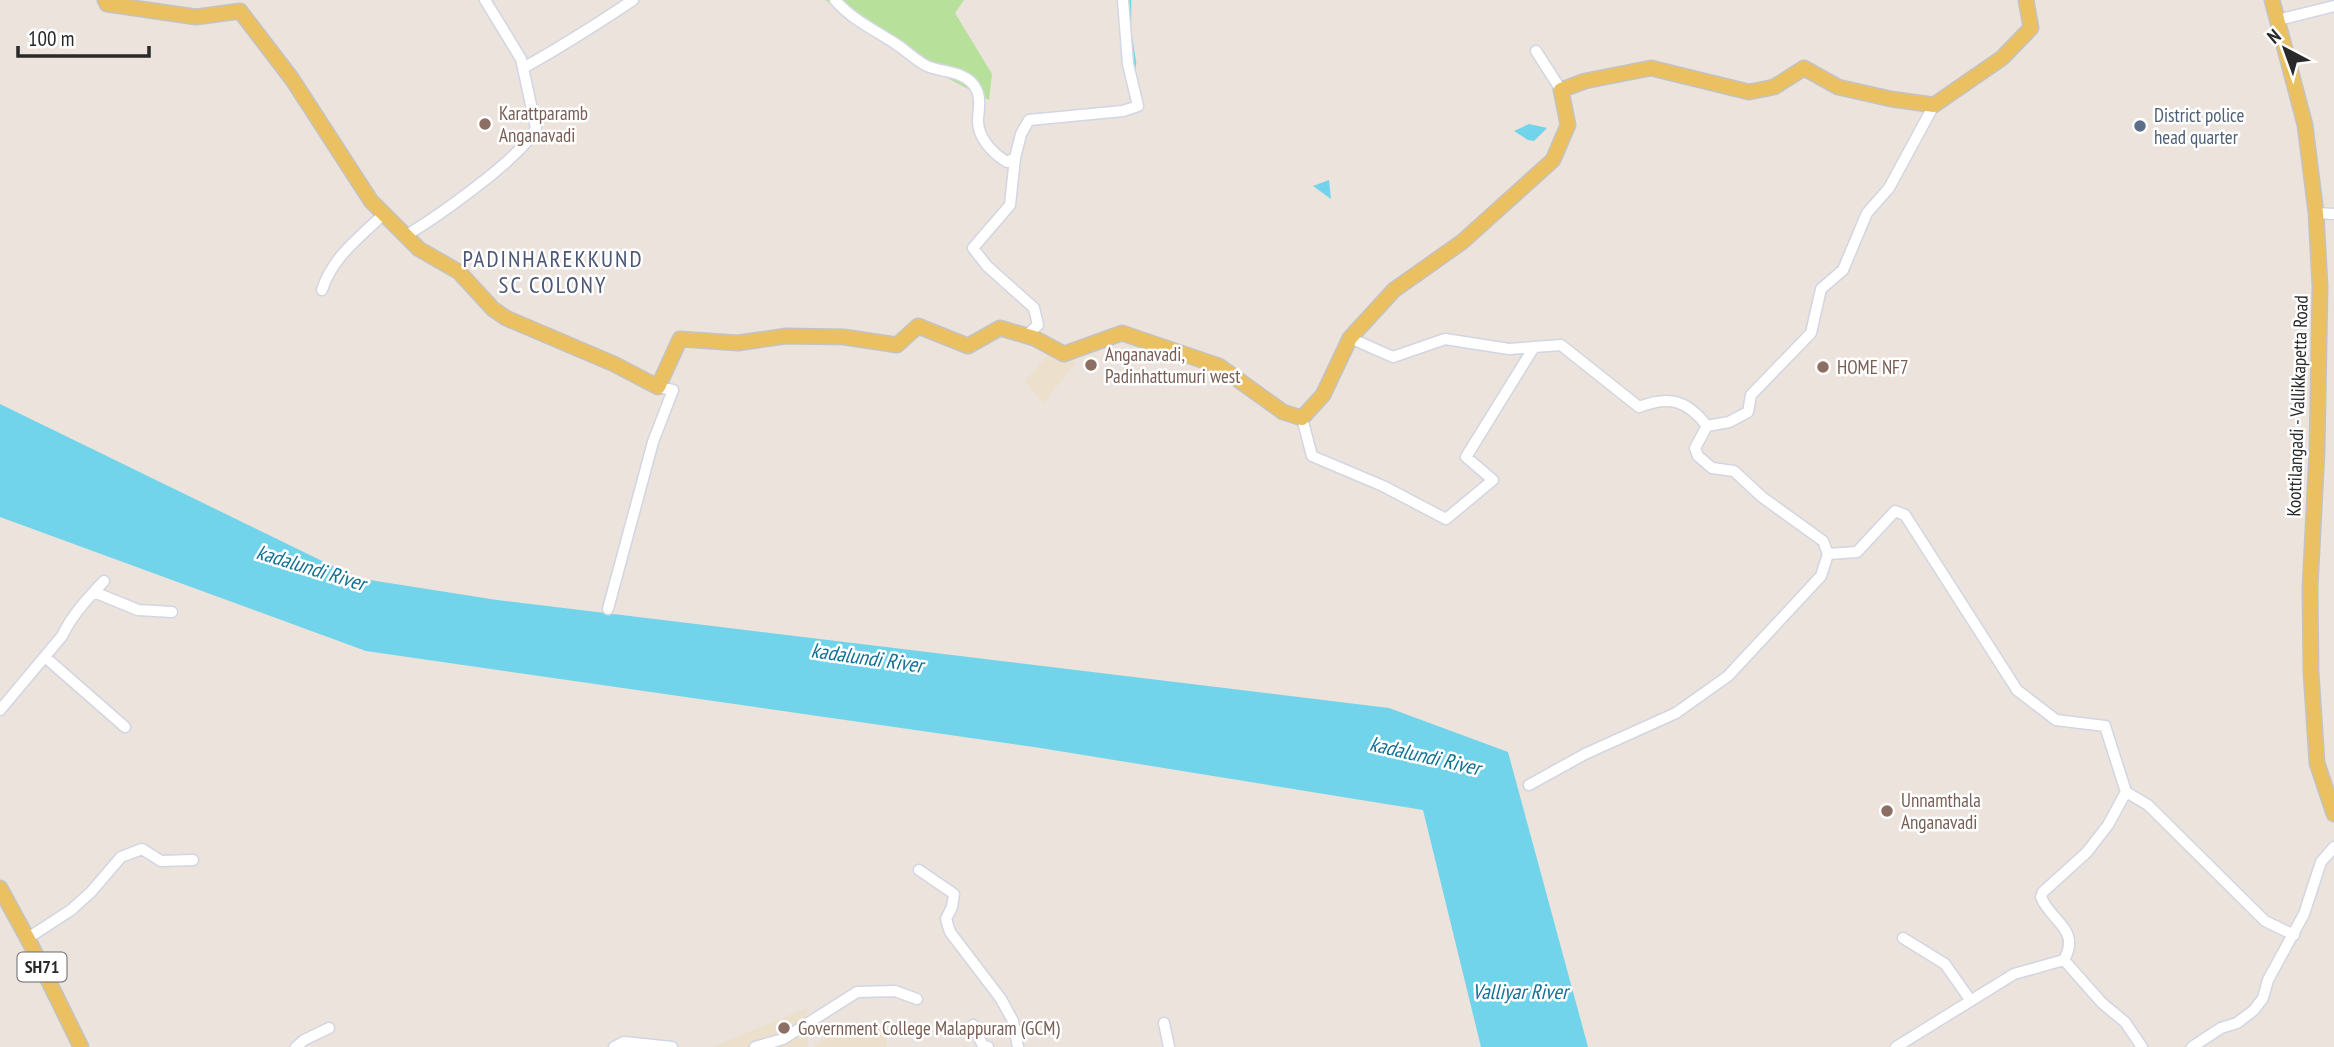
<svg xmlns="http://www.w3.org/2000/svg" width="2334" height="1047" viewBox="0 0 2334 1047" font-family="'PT Sans Narrow',sans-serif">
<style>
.education{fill:#ecdfcc}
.green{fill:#b7e09a}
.water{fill:#72d4ea}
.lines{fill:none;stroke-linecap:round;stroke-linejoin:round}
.stream{stroke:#72d4ea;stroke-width:2.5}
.minor-casing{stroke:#d1d6e2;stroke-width:13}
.major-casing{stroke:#c3c3c3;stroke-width:17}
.minor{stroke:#fff;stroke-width:10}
.major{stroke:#ebc061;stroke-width:14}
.education-dot{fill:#8d6e63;stroke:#fff;stroke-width:2.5}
.service-dot{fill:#5c6f8a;stroke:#fff;stroke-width:2.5}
.labels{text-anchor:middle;stroke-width:5;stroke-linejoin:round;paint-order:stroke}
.shield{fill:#fff;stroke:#696969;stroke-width:2}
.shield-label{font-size:18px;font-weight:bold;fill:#292929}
.education-label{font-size:19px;fill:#785e54;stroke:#fff;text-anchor:start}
.service-label{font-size:19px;fill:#4e5e75;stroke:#fff;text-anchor:start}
.street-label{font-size:19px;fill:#292929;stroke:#fff}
.water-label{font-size:21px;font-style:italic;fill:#127295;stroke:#fff}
.quarter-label{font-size:23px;letter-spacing:2px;fill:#4c5778;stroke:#fff}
</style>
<rect width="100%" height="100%" fill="#ebe3dc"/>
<path class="education" d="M 1051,351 L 1076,363 L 1043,403 L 1025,381 Z
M 807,1008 L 808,1047 L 712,1047 Z
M 884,1022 L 887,1047 L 815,1047 L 815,1044 L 838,1030 Z"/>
<path class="green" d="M 825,0 L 964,0 L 955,13 L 992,74 L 989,100 L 951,80 Z"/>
<path class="water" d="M 1529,124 L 1547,128 L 1534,141 L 1528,140 L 1514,131 Z
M 1329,180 L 1331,199 L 1313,186 Z
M 0,404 L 357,578 L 497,600 L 1389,708 L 1508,752 L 1588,1047 L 1481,1047 L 1423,810 L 1034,747 L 366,651 L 0,517 Z"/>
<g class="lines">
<path class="stream" d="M 1130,21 L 1130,0
M 1131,38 L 1135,63 L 1134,70"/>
<g class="minor-casing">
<path id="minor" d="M 485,0 L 521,59 L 523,68
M 835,0 C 851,19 875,30 896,44 C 907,51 915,60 927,66 C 941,72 961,71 972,83 C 982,94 979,106 978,119 C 977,137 992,153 1007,162 L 1015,158
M 2278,20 L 2334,6
M 1536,51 L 1561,90
M 2316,213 L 2334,214
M 405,236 C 434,219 523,157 536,128 L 523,68 C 561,47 597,24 633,0
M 322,290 C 333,256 360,237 385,213
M 1027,335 L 1038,325 L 1034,308 L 987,266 L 973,248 L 1010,205 L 1015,158 L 1021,134 L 1029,120 L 1123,111 L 1138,106 L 1128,64 L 1123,0
M 1350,338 L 1393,357 L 1445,339 L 1509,349 L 1561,345 L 1639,407 C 1669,395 1687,400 1707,426 L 1729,422 L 1748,412 L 1751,395 L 1811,333 L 1821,289 L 1843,270 L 1867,213 L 1889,188 L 1934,105
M 1302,418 L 1312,456 L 1383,486 L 1446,519 L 1493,480 L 1466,457 L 1534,347
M 1828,554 L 1857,552 L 1895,511 L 1905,515 L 2017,690 L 2056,720 L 2105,726 L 2126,792 L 2148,805 L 2265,921 L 2294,935
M 94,592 L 138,610 L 172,612
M 608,609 L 653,442 L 673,390 L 658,387
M 45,657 L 125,727
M 0,710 L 62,636 C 72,615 88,598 104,581
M 1529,785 L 1585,754 L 1676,713 L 1728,676 L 1821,576 L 1828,554 L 1823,541 L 1762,497 L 1734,471 L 1712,468 L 1698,456 L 1695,448 L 1707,426
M 919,870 L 954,894 L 952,907 L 946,919 L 950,932 L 1001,999 L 1013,1021 L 1018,1047
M 28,938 L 71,910 L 91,892 L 121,857 L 142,849 L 161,861 L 193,860
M 1903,938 L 1945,964 L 1971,1001
M 2064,960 L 2102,1003 L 2125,1022 L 2142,1047
M 1164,1023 L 1169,1047
M 973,1025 L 983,1046 L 988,1047
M 296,1047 L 304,1040 L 329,1028
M 614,1047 L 624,1042 L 672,1047
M 755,1047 L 783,1039 L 857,992 L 895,991 L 917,999
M 1896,1047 L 2014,974 L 2064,960 C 2081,929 2051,922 2041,897 L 2043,892 L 2087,852 L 2108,825 L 2126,792
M 2192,1047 L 2221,1028 L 2237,1023 L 2254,1010 L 2263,998 L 2268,980 L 2304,914 L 2321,862 L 2334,847"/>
</g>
<g class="major-casing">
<path id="major" d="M 105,0 L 107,4 L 196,17 L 240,11 L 292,79 L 371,201 L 419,249 L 459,272 L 493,309 L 506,318 L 614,364 L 658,387 L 680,339 L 738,343 L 786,336 L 844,337 L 897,345 L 918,326 L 968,346 L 1000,328 L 1034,338 L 1064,354 L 1122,333 L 1219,366 L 1283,412 L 1302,418 L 1323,395 L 1350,338 L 1394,290 L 1462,242 L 1553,160 L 1568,125 L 1561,90 L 1585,81 L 1651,68 L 1749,92 L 1774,87 L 1804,68 L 1838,87 L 1891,99 L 1934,105 L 2002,58 L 2031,28 L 2026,0
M 2272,0 L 2305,125 L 2316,213 L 2320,286 L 2317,451 L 2310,588 L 2311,672 L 2317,763 L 2334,814
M 0,888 L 30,943 L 81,1047"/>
</g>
<use href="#minor" class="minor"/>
<use href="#major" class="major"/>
</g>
<g class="education-dot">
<circle cx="485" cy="124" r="7"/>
<circle cx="1091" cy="365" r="7"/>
<circle cx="1823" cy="367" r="7"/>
<circle cx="1887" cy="811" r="7"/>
<circle cx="784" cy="1028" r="7"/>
</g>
<circle class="service-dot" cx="2140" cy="126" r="7"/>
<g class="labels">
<rect class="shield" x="17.5" y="952.5" width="49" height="29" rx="5"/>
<g class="shield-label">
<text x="42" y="973">SH71</text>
</g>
<g class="education-label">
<text x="499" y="120">Karattparamb<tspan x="499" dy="22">Anganavadi</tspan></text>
<text x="1105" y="361">Anganavadi,<tspan x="1105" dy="22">Padinhattumuri west</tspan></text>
<text x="1837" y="374">HOME NF7</text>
<text x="1901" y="807">Unnamthala<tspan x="1901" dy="22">Anganavadi</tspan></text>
<text x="798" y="1035">Government College Malappuram (GCM)</text>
</g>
<g class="service-label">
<text x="2154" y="122">District police<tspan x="2154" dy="22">head quarter</tspan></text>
</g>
<g class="street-label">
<text transform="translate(2297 406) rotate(-88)" y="7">Koottilangadi - Vallikkapetta Road</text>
</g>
<g class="water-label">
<text transform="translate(311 568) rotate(17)" y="7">kadalundi River</text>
<text transform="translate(867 658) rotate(8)" y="7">kadalundi River</text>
<text transform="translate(1425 756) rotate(13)" y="7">kadalundi River</text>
<text x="1520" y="999">Valliyar River</text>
</g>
<g class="quarter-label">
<text x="553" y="267">PADINHAREKKUND<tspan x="553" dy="26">SC COLONY</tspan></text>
</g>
</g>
<g transform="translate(2285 49) rotate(319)" stroke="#ffffff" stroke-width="5" paint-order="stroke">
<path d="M0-5L12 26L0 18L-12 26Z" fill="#292929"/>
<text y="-10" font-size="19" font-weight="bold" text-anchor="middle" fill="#292929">N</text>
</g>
<path d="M18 46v10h131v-10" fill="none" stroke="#292929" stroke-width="3.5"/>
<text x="28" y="46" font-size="21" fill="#292929" stroke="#ffffff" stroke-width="5" paint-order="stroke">100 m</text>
</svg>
